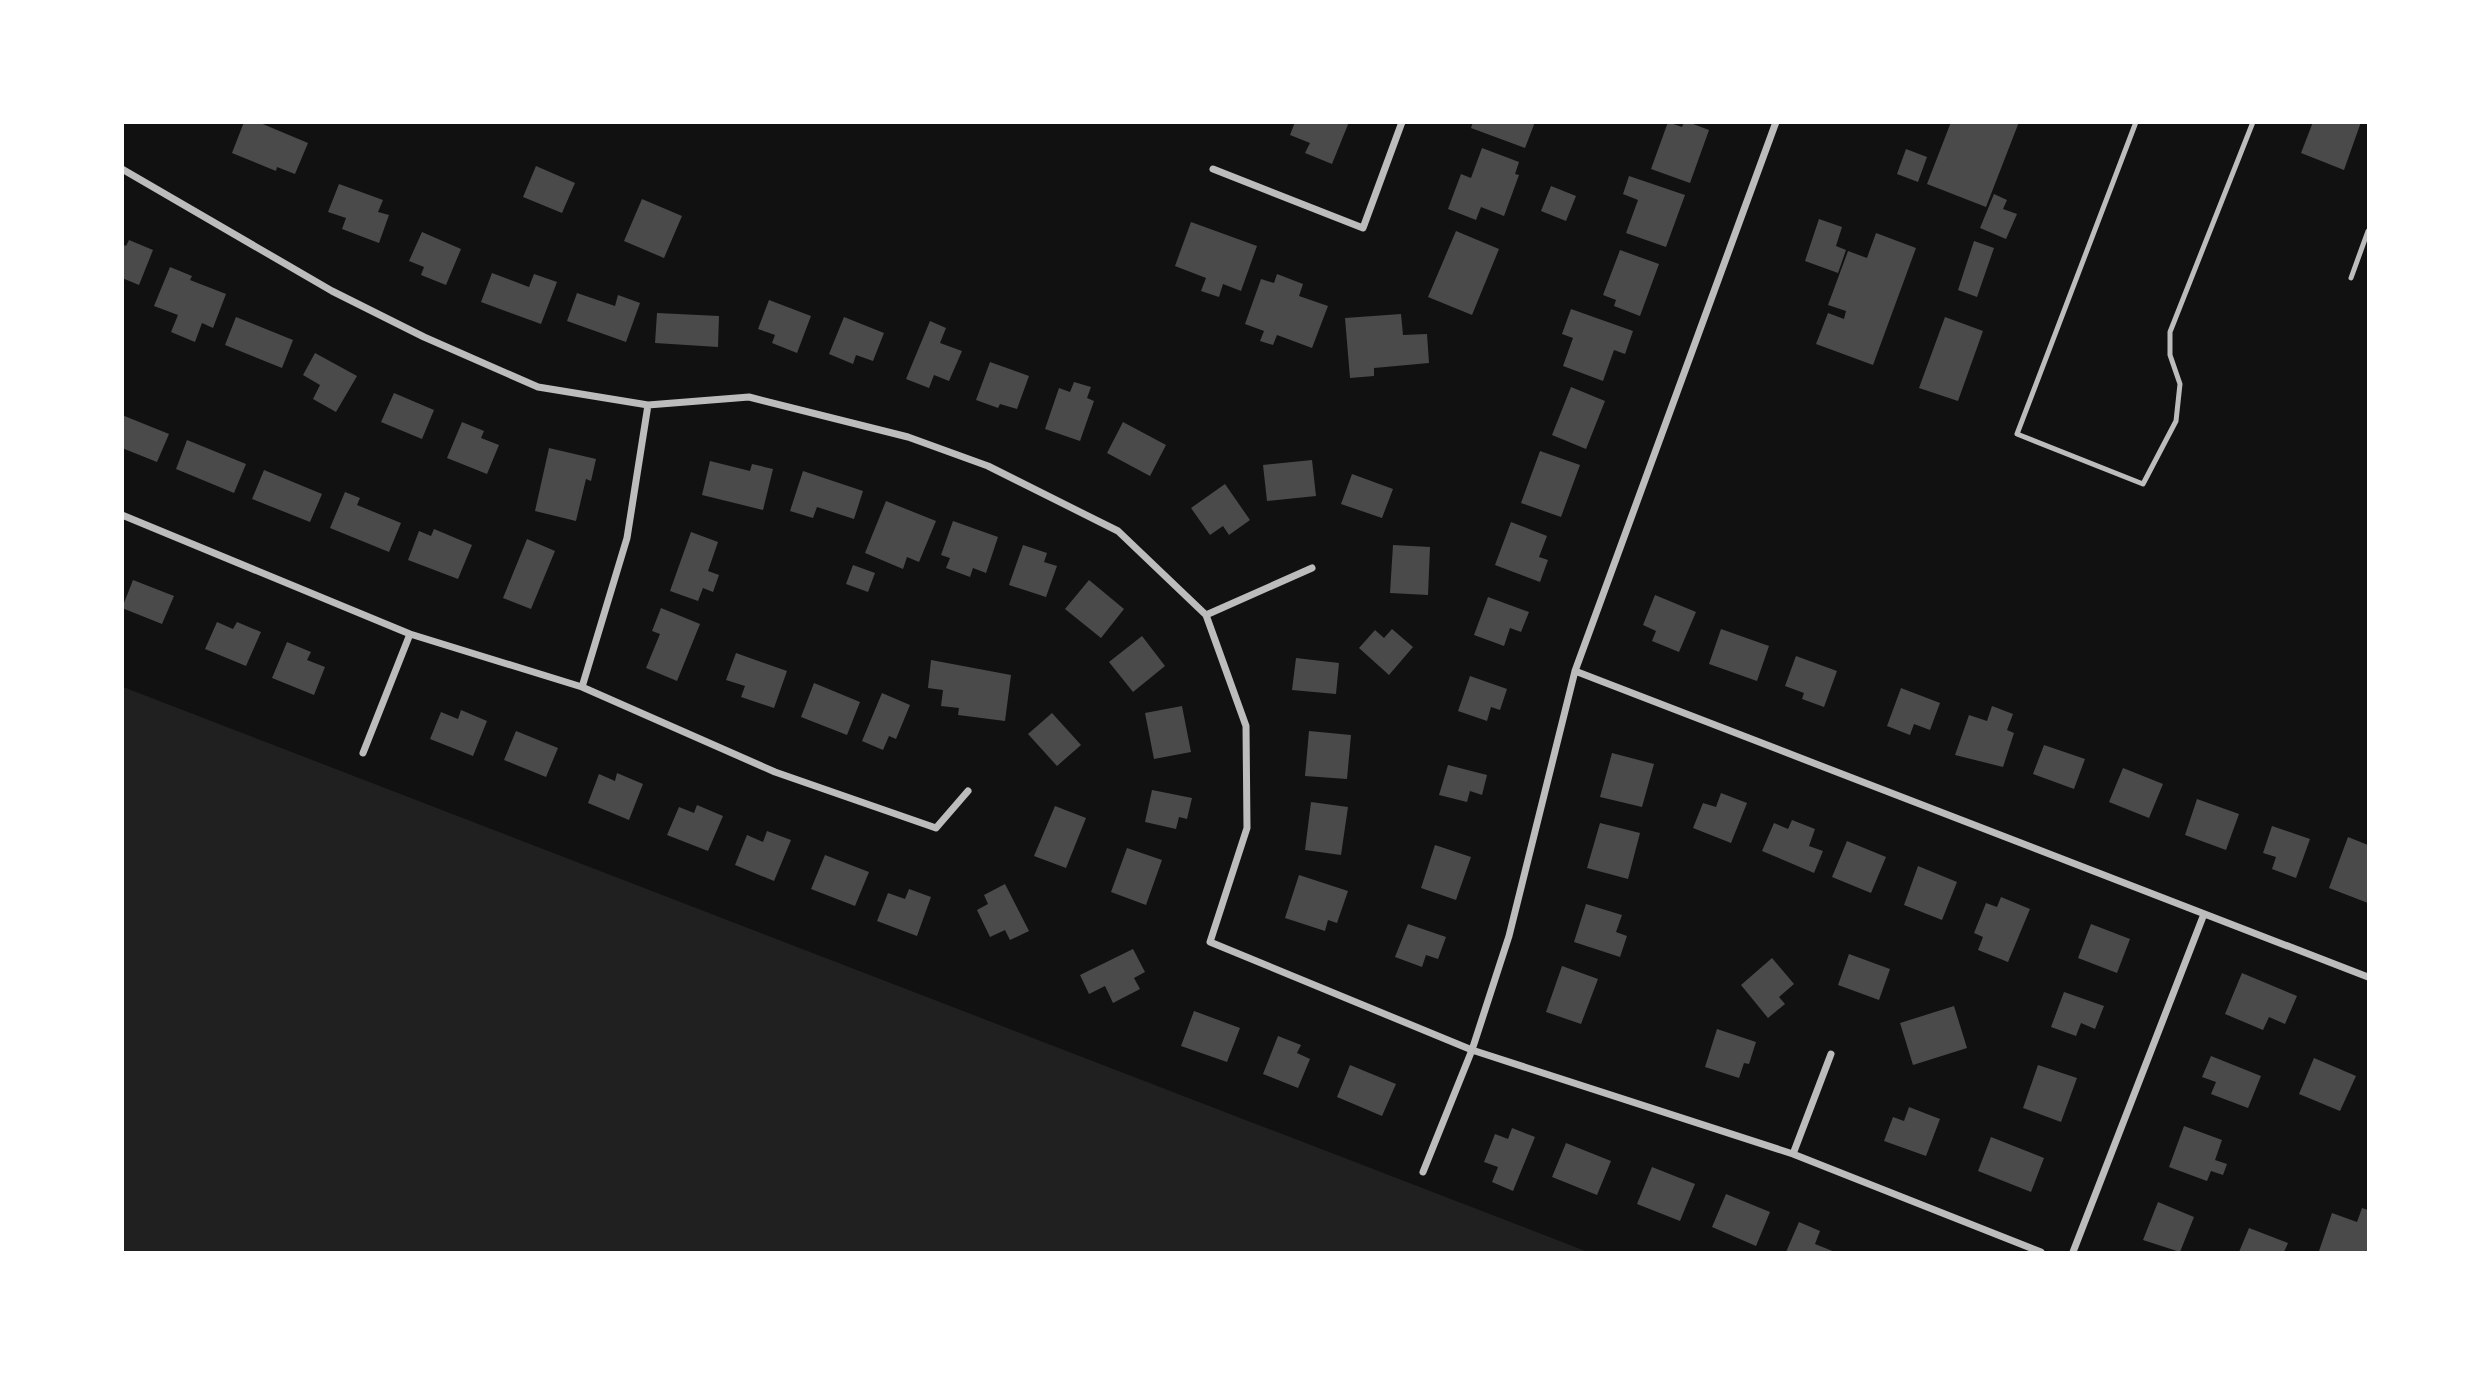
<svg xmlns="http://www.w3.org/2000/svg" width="2491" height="1375" viewBox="0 0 2491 1375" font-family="'Sofia Sans Condensed',sans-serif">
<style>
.green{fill:#202020}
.building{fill:#4a4a4a}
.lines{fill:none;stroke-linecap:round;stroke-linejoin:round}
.service{stroke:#bcbcbc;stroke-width:5}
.minor{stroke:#bcbcbc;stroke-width:7}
</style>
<rect width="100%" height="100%" fill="#111"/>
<path class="green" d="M 123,687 L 1588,1252 L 123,1252 Z"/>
<path class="building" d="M 244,122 L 258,122 L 308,143 L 295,174 L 277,167 L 276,171 L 232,153 Z
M 1295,122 L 1349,122 L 1332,164 L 1305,153 L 1310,143 L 1290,135 Z
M 1473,122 L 1535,122 L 1525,148 L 1471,128 Z
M 1668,122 L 1682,127 L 1684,122 L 1688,122 L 1709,130 L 1690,183 L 1651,169 Z
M 1951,122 L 2019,122 L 1986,207 L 1927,184 Z
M 2313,122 L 2361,122 L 2344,170 L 2301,153 Z
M 1482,148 L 1519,162 L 1515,174 L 1519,175 L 1504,216 L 1481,207 L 1476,220 L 1448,209 L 1461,174 L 1471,178 Z
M 1906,149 L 1927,157 L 1918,182 L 1897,174 Z
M 536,166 L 575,183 L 562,213 L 523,197 Z
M 1629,176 L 1685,195 L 1666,247 L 1626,233 L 1638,200 L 1623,194 Z
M 339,184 L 383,200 L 378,212 L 389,215 L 379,243 L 342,229 L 346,218 L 328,212 Z
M 1551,186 L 1576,196 L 1566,221 L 1541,211 Z
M 1994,194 L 2007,200 L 2003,209 L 2017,214 L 2006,239 L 1980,228 Z
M 642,199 L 682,216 L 664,258 L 624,241 Z
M 1819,219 L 1842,227 L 1836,246 L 1846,250 L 1838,273 L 1805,261 Z
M 1191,222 L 1257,246 L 1241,291 L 1223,284 L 1219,297 L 1201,291 L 1206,278 L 1175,266 Z
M 1456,231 L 1499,249 L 1472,315 L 1428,297 Z
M 422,232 L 461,249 L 446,285 L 421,275 L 424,267 L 409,261 Z
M 1876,233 L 1916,248 L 1873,365 L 1816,344 L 1828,313 L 1844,319 L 1846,311 L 1828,305 L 1848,251 L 1867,258 Z
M 129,240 L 153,250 L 139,285 L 122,278 L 122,244 L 126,246 Z
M 1974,241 L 1994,248 L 1977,297 L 1958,290 Z
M 1620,250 L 1659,264 L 1640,316 L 1614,306 L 1616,300 L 1603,295 Z
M 170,267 L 192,276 L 190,280 L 226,294 L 213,328 L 202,323 L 195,342 L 171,332 L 178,315 L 154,306 Z
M 492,273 L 529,287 L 534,274 L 557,282 L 541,324 L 481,302 Z
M 1277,274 L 1303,284 L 1299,296 L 1328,306 L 1312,348 L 1277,335 L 1273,345 L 1260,341 L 1264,331 L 1245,324 L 1261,279 L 1274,283 Z
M 577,293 L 615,306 L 618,295 L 640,303 L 626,342 L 567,321 Z
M 769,300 L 811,316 L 797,353 L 772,343 L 775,335 L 758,329 Z
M 1571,309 L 1633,331 L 1625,354 L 1614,350 L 1603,381 L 1563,366 L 1573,338 L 1562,334 Z
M 657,313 L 719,316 L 718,347 L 655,343 Z
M 1401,314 L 1403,335 L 1427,334 L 1429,363 L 1374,368 L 1374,376 L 1350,378 L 1345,318 Z
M 236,317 L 293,340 L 282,368 L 225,345 Z
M 844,317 L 884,333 L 873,361 L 856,355 L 853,364 L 829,354 Z
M 1945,317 L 1983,331 L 1958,401 L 1919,388 Z
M 930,321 L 946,328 L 940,343 L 962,351 L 949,381 L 934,375 L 929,388 L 906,379 Z
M 315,353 L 357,376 L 336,412 L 313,399 L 320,385 L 303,375 Z
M 990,362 L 1029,376 L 1017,409 L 1000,404 L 998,408 L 976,400 Z
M 1074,382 L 1091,387 L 1087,398 L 1094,401 L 1080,441 L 1045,429 L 1059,388 L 1070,392 Z
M 1571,387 L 1605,401 L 1586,449 L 1552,435 Z
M 394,393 L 434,410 L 422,439 L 381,422 Z
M 122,415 L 169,434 L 157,462 L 122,448 Z
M 462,422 L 484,431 L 481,438 L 499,445 L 487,474 L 447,458 Z
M 1123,422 L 1166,445 L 1150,476 L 1107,453 Z
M 187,440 L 246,464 L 234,493 L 176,469 Z
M 549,448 L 596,459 L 591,481 L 586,479 L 576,521 L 535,511 Z
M 1540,451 L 1580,465 L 1561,517 L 1521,503 Z
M 1312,460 L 1316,496 L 1267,501 L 1263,465 Z
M 710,461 L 750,471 L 752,464 L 773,469 L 763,510 L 702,495 Z
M 264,470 L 322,494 L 310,522 L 252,499 Z
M 803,471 L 863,491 L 854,519 L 817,507 L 813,518 L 790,511 Z
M 1352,474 L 1393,489 L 1382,518 L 1341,504 Z
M 1225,484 L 1250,520 L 1229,535 L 1223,526 L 1210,535 L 1191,508 Z
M 345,492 L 360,498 L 357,505 L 401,523 L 389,552 L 330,528 Z
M 886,501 L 936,521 L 919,562 L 907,557 L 903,569 L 865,553 Z
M 953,521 L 998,537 L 986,573 L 973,568 L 970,577 L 946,568 L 950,558 L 941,555 Z
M 1511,522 L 1547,536 L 1539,557 L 1548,560 L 1540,582 L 1495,565 Z
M 434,529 L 472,545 L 458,579 L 408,560 L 419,531 L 431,536 Z
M 691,532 L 718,542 L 708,571 L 719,575 L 713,592 L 703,588 L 698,601 L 670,591 Z
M 527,539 L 555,551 L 531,609 L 503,598 Z
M 1023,545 L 1047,553 L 1044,562 L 1057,566 L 1046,597 L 1009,585 Z
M 1393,545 L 1430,547 L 1428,595 L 1390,593 Z
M 853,565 L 875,573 L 868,592 L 846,584 Z
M 133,580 L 174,596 L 162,624 L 122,608 Z
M 1089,580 L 1124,609 L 1101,638 L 1065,609 Z
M 1655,595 L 1696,612 L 1679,652 L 1652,641 L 1656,631 L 1643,625 Z
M 1488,597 L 1529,612 L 1521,632 L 1510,628 L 1504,646 L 1474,635 Z
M 661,608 L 700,624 L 677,681 L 646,668 L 660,634 L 652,631 Z
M 217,622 L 233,629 L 237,622 L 261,632 L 246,666 L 205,649 Z
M 1392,629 L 1413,647 L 1389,675 L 1359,648 L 1375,630 L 1384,638 Z
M 1721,629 L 1769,646 L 1757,681 L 1709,664 Z
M 1142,636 L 1165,666 L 1133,692 L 1109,662 Z
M 287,642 L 311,652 L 307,660 L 325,667 L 314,695 L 272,678 Z
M 736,653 L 787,671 L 774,708 L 741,697 L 745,686 L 726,680 Z
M 1796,656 L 1837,671 L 1824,707 L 1802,699 L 1804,693 L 1785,686 Z
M 1296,658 L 1339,663 L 1336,694 L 1292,690 Z
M 931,660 L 1011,675 L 1005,721 L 958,715 L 959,708 L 941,706 L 943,690 L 928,688 Z
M 1470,676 L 1507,689 L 1500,710 L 1491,707 L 1487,721 L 1458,711 Z
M 814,683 L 860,702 L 847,735 L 801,717 Z
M 1901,688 L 1940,703 L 1930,730 L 1914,724 L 1910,735 L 1887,726 Z
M 882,693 L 910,705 L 896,739 L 889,736 L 883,750 L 862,741 Z
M 1182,706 L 1191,752 L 1154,759 L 1145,713 Z
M 1992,706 L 2013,714 L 2007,730 L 2014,733 L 2003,767 L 1955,755 L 1969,715 L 1987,721 Z
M 461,710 L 487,721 L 473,756 L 430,739 L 441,712 L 458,719 Z
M 1052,713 L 1081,745 L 1057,766 L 1028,734 Z
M 516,731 L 558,748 L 546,777 L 504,760 Z
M 1309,731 L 1351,735 L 1347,779 L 1305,776 Z
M 2044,745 L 2085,759 L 2074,789 L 2033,774 Z
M 1612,753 L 1654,764 L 1642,807 L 1600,797 Z
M 1448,765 L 1487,775 L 1482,795 L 1470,791 L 1467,802 L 1439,795 Z
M 2123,768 L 2163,784 L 2149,818 L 2109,802 Z
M 617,773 L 643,784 L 629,820 L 588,803 L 599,774 L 615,781 Z
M 1152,790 L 1192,798 L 1187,819 L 1179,817 L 1176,829 L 1145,822 Z
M 1721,793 L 1747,803 L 1731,843 L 1693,828 L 1703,803 L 1716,807 Z
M 2197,799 L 2239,814 L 2226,850 L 2185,835 Z
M 1311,802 L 1348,807 L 1341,855 L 1305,850 Z
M 697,805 L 723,816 L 708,851 L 667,835 L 679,807 L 694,813 Z
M 1055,806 L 1086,818 L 1066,868 L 1034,856 Z
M 1792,820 L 1815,829 L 1809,846 L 1823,851 L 1814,873 L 1762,851 L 1774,823 L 1788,829 Z
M 1600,823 L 1640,833 L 1628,879 L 1587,868 Z
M 2272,826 L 2310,839 L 2296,878 L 2272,869 L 2276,857 L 2263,853 Z
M 767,831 L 791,840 L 774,881 L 735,865 L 747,835 L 763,842 Z
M 2348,837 L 2368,845 L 2368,903 L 2329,888 Z
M 1847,841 L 1886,857 L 1871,893 L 1832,877 Z
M 1435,845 L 1471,857 L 1456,900 L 1421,888 Z
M 1127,848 L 1162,860 L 1146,905 L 1111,892 Z
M 825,855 L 869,872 L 855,906 L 811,889 Z
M 1918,866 L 1957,882 L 1942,920 L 1904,905 Z
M 1299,875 L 1348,891 L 1337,923 L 1328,920 L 1325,931 L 1285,918 Z
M 1005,884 L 1029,931 L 1010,940 L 1005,930 L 990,937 L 977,910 L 988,904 L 984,895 Z
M 909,889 L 931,897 L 917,936 L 877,921 L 888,893 L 905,899 Z
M 2001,897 L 2030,909 L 2008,962 L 1978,950 L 1983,937 L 1974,933 L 1986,903 L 1997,907 Z
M 1586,904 L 1622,915 L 1616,932 L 1627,936 L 1620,957 L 1574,942 Z
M 1408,924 L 1446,937 L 1438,959 L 1426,955 L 1422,967 L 1395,957 Z
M 2091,924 L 2130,939 L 2117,973 L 2078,958 Z
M 1133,949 L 1145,972 L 1134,978 L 1140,989 L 1113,1003 L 1105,986 L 1089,994 L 1080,975 Z
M 1849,954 L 1890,969 L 1879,1000 L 1838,985 Z
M 1772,958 L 1794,984 L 1779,997 L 1785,1004 L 1768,1018 L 1741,985 Z
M 1562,966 L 1598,979 L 1581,1024 L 1546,1012 Z
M 2242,973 L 2297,996 L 2285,1024 L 2269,1017 L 2263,1030 L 2225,1014 Z
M 2064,992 L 2104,1006 L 2095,1029 L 2081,1023 L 2076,1036 L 2051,1027 Z
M 1954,1006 L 1967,1048 L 1913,1065 L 1900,1023 Z
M 1194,1011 L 1240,1028 L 1227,1062 L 1181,1046 Z
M 1717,1029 L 1756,1042 L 1749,1064 L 1744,1063 L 1739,1078 L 1705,1067 Z
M 1278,1036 L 1301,1045 L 1297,1053 L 1310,1059 L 1298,1088 L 1263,1074 Z
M 2211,1056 L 2261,1076 L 2248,1108 L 2211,1094 L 2216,1082 L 2202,1077 Z
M 2314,1058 L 2356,1076 L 2340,1111 L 2299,1094 Z
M 1350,1065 L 1396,1084 L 1382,1116 L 1337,1097 Z
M 2038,1065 L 2077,1078 L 2061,1122 L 2023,1108 Z
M 1909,1107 L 1940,1119 L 1926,1156 L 1884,1141 L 1893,1117 L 1904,1121 Z
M 2184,1126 L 2222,1140 L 2215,1160 L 2227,1164 L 2223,1175 L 2211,1171 L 2207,1181 L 2169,1167 Z
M 1512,1128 L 1535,1137 L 1513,1191 L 1492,1182 L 1498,1167 L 1484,1162 L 1495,1134 L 1508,1139 Z
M 1991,1137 L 2044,1158 L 2031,1192 L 1978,1171 Z
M 1566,1143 L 1611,1161 L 1597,1195 L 1552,1177 Z
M 1652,1167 L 1695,1184 L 1680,1221 L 1637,1204 Z
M 1726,1194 L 1770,1212 L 1756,1246 L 1712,1227 Z
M 2158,1202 L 2194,1217 L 2180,1252 L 2143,1240 Z
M 2362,1208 L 2368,1210 L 2368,1252 L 2319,1251 L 2332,1213 L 2357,1222 Z
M 1799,1222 L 1820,1231 L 1815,1244 L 1835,1252 L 1786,1252 Z
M 2249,1228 L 2288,1243 L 2284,1252 L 2239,1252 Z"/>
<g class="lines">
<path class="service" d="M 2136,122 L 2017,434 L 2143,484 L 2176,421 L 2180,384 L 2170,355 L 2170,332 L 2253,122
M 2351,278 L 2368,231"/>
<path class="minor" d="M 122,169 L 332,291 L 424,337 L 538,387 L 648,405 L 749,397 L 908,437 L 988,466 L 1118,531 L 1206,615 L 1246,726 L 1247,828 L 1210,942 L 1472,1050 L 1793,1154 L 2041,1252
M 1213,169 L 1363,228 L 1402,122
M 122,515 L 410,634 L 582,687 L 775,772 L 936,828 L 968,791
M 1206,615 L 1312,568
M 1575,671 L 2368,977
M 582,687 L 627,538 L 648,405
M 363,753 L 410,634
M 1793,1154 L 1831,1054
M 1423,1172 L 1472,1050 L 1509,936 L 1575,671 L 1776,122
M 2073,1252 L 2204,914"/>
</g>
<rect width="2491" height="1375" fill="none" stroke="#ffffff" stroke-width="248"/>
</svg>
